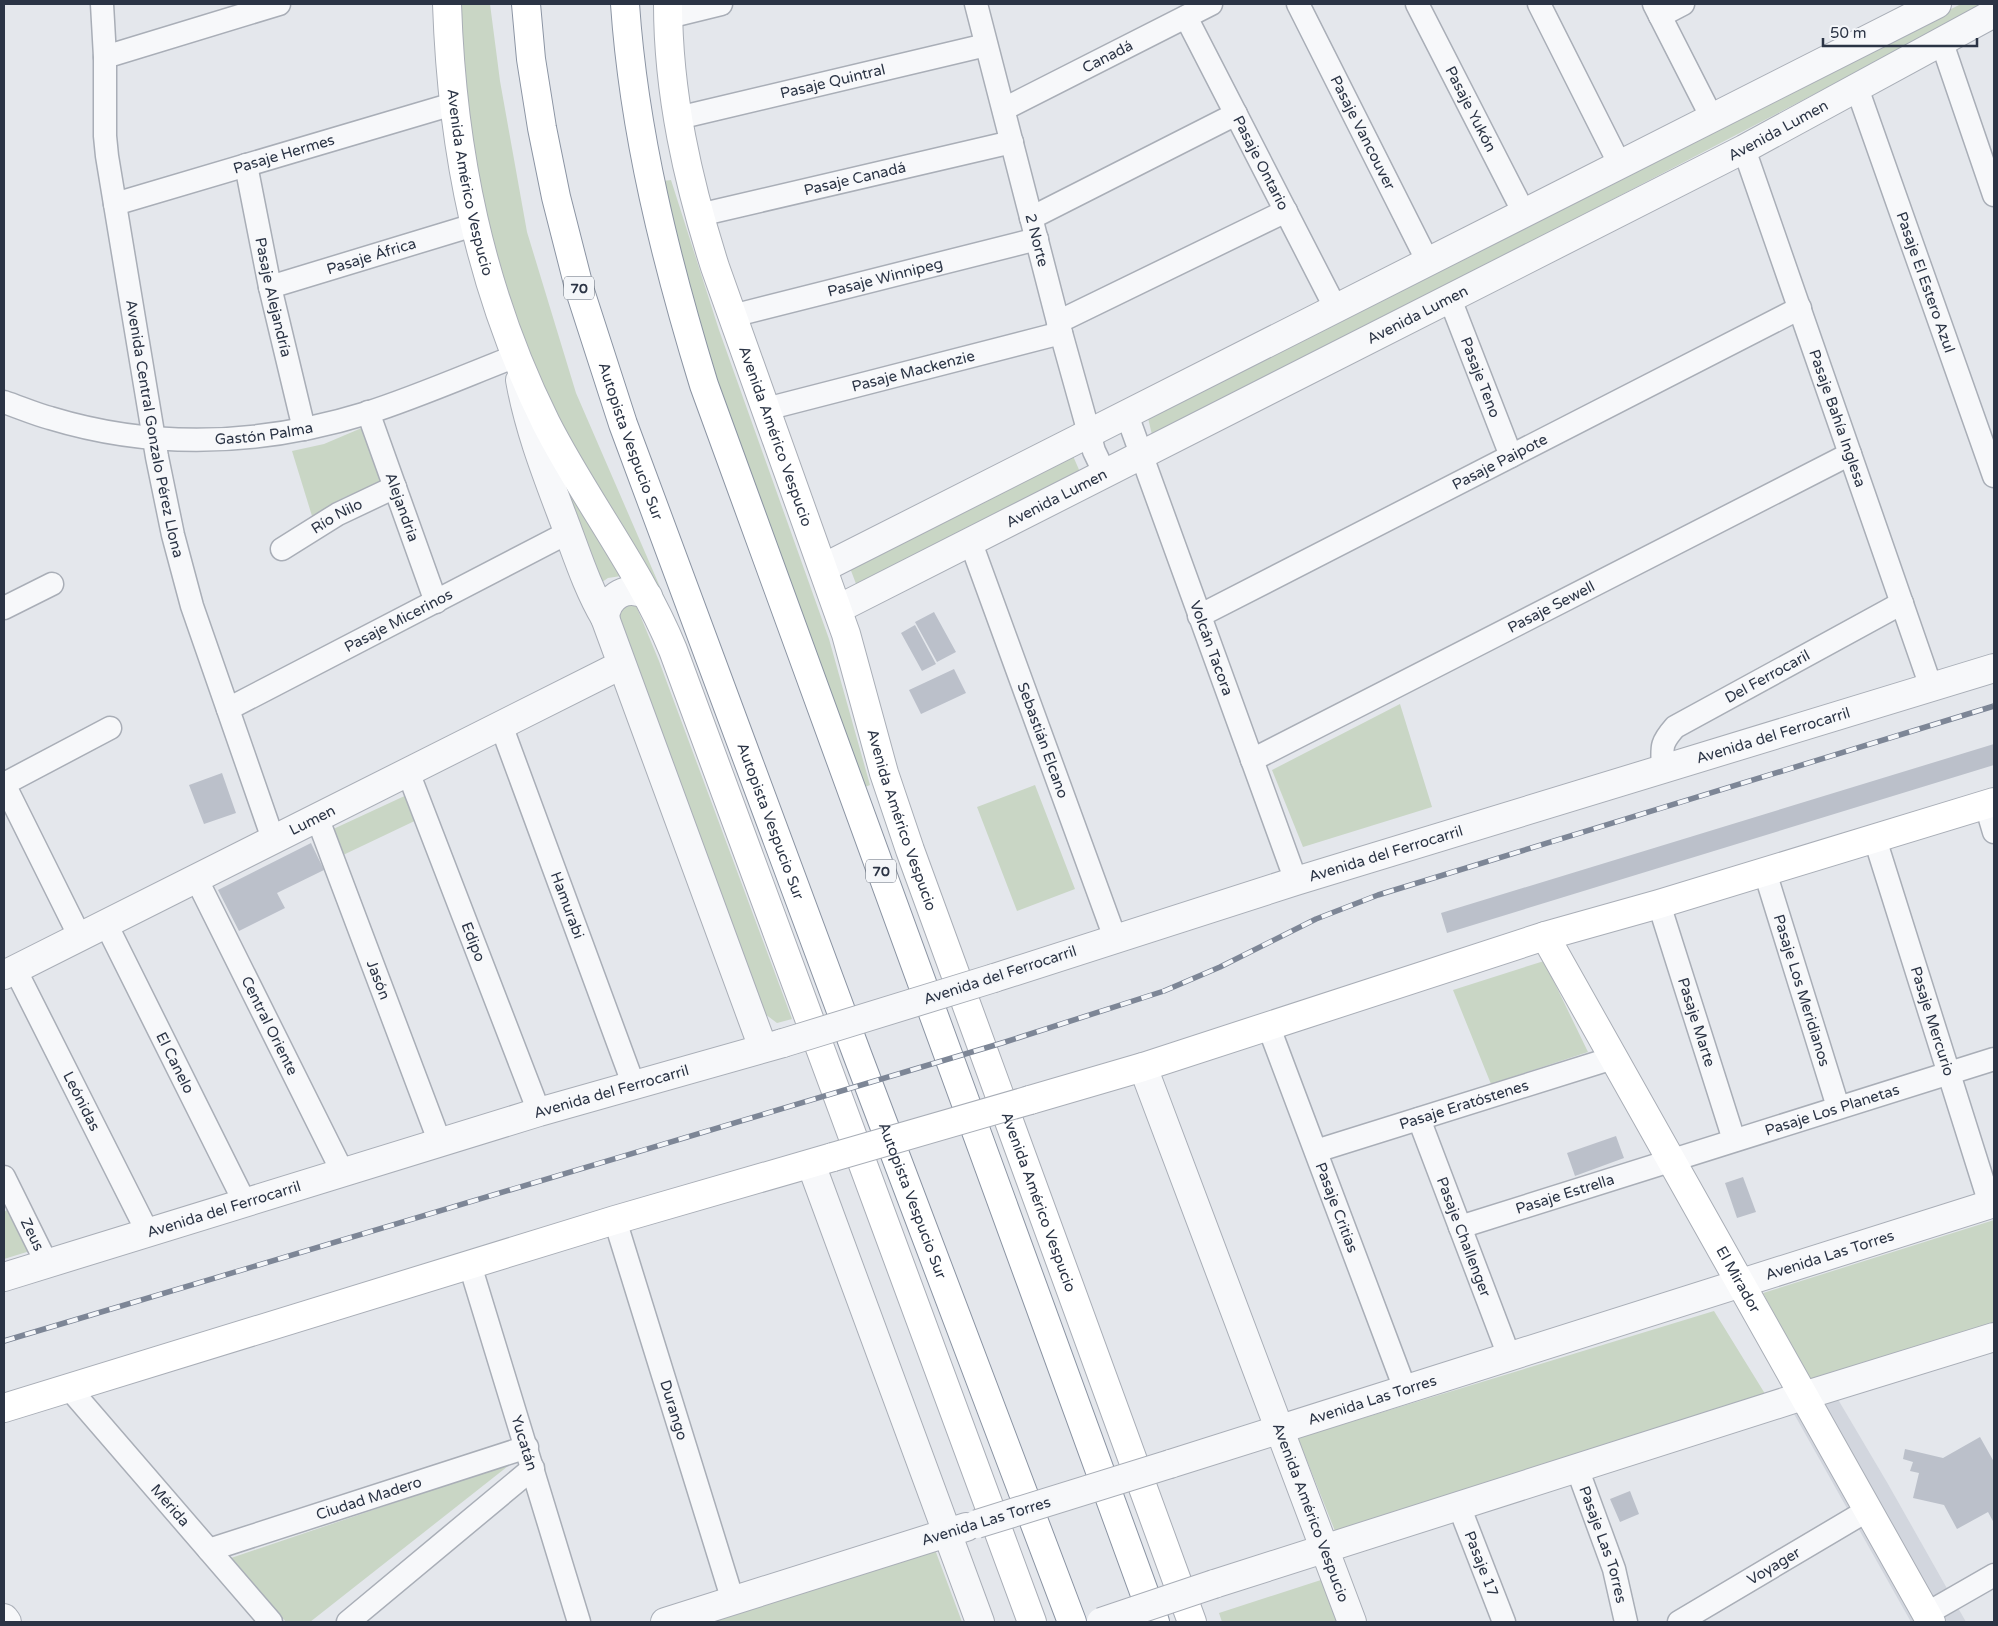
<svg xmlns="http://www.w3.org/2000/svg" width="1998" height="1626" viewBox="0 0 1998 1626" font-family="'Varela Round',sans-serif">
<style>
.built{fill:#d2d6de}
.green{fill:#c9d6c5}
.building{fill:#bbc0ca}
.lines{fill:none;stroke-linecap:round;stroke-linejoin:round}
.minor-casing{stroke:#a9aeb7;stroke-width:25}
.tertiary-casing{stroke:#a9aeb7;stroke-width:30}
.secondary-casing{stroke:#a9aeb7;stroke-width:30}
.motorway-casing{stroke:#8b94a3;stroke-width:30}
.minor{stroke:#f7f8fa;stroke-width:22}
.tertiary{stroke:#f7f8fa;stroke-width:28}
.secondary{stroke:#fff;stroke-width:28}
.motorway{stroke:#fff;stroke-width:28}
.rail-casing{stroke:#7d8696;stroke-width:5.5}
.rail{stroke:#f4f6f9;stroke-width:4;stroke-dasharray:11;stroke-linecap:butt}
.tertiary-bridge-casing{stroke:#a9aeb7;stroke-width:30;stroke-linecap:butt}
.secondary-bridge-casing{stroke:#a9aeb7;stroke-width:30;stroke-linecap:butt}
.tertiary-bridge{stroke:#f7f8fa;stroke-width:28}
.secondary-bridge{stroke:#fff;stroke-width:28}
.labels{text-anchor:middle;stroke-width:4;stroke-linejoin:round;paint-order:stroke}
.shield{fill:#f4f6f9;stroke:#676e7b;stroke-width:1}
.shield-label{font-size:14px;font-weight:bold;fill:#2b3445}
.street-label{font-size:15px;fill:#2b3445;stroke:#f4f6f9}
</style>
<rect width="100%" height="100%" fill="#e4e7ec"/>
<path class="built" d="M 1833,1391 L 1888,1484 L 1966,1622 L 1911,1622 L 1789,1405 Z"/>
<path class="green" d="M 457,4 L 490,4 L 500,81 L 527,232 L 576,393 L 670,610 L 665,608 L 571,452 L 530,362 L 472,177 Z
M 1961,4 L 1993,4 L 1941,28 L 1153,439 L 1148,418 Z
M 671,180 L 719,330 L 829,639 L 870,785 L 863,788 L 708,360 L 663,181 Z
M 364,427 L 383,481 L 343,498 L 312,516 L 292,451 L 324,444 Z
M 1073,456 L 1080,472 L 858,589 L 850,568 Z
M 557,472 L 621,576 L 608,578 L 599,584 Z
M 635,603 L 659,661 L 792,1019 L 777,1023 L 761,1011 L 616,610 Z
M 1400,704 L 1432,807 L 1303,847 L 1272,770 Z
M 1035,785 L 1075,889 L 1017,911 L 977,807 Z
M 411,793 L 423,817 L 341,856 L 329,831 Z
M 1544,961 L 1588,1052 L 1491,1084 L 1453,990 Z
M 10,1208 L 30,1251 L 4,1259 L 4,1212 Z
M 1994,1220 L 1994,1326 L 1812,1384 L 1763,1293 Z
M 1714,1311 L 1767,1397 L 1335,1531 L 1298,1438 Z
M 512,1463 L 310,1622 L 286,1622 L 231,1558 Z
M 934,1547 L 962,1622 L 708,1622 Z
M 1324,1579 L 1340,1622 L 1222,1622 L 1219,1613 Z"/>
<path class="building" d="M 934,612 L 956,652 L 937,662 L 915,622 Z
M 915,625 L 936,664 L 922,671 L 901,633 Z
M 954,669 L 966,693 L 921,714 L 909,690 Z
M 1994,744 L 1994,765 L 1447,933 L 1441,913 Z
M 222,773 L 236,813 L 204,824 L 189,785 Z
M 311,843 L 324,870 L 277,893 L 285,908 L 239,931 L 218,890 Z
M 1616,1136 L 1624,1158 L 1575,1176 L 1567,1153 Z
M 1743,1177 L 1756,1212 L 1737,1218 L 1725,1183 Z
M 1980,1437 L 1994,1462 L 1994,1523 L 1988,1512 L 1957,1529 L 1944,1505 L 1913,1498 L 1919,1473 L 1910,1471 L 1913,1462 L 1903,1459 L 1905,1449 L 1943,1458 Z
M 1630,1491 L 1639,1514 L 1620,1522 L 1610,1499 Z"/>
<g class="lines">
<g class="minor-casing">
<g id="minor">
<path id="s1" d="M 102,4 L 105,57 L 105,136 L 107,156 L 157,457 L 173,535 L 192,606 L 273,839"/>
<path id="s2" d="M 976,4 L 1058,322 L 1094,451 L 1105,474"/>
<path id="s3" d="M 1298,4 L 1428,262"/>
<path id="s4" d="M 1417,4 L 1524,213"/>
<path d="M 1539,4 L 1620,165"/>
<path d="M 1654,4 L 1712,118"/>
<path d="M 1660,16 L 1683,4"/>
<path d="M 668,17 L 721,4"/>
<path id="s5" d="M 1186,17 L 1336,309"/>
<path d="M 1941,40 L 1994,195"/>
<path d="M 105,57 L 279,4"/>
<path id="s6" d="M 1857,88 L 1994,476"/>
<path id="s7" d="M 1004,109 L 1211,4"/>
<path id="s8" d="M 678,118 L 986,45"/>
<path id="s9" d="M 1744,149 L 1931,687"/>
<path id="s10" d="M 246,165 L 270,287 L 304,429"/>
<path id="s11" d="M 115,204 L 453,104"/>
<path id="s12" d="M 699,215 L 1012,142"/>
<path d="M 1031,218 L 1236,114"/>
<path id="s13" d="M 270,287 L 474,225"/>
<path id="s14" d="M 1450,299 L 1511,456"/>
<path id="s15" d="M 732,316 L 1037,239"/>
<path d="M 1058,322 L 1286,211"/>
<path id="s16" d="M 4,402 C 19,407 35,414 50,418 C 155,450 263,445 367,413 C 417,397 467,375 516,356"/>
<path id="s17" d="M 766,409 L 1061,333"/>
<path id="s18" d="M 368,412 L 436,602"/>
<path id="s19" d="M 1127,415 L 1296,881"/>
<path id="s20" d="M 971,543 L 1115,938"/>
<path id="s21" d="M 282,549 L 338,514 L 395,487"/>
<path d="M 4,608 L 52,584"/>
<path id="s22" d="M 1199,616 L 1800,308"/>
<path id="s23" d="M 228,709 L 569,532"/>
<path id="s24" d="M 501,725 L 634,1086"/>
<path id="s25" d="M 1252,760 L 1850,454"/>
<path id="s26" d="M 1663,769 C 1662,747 1660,744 1675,727 L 1902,603"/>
<path id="s27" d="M 408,772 L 539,1112"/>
<path d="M 4,784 L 80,937"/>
<path d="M 4,784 L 110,728"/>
<path d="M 1986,805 L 1994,832"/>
<path id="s28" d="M 317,817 L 440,1143"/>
<path id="s29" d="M 1875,839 L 1990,1204"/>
<path id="s30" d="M 1765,872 L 1838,1107"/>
<path id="s31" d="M 196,878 L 343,1173"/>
<path id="s32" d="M 1659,904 L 1734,1140"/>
<path id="s33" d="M 106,924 L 245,1203"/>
<path id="s34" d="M 15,969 L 148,1233"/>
<path id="s35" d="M 1268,1025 L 1405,1389"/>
<path id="s36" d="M 1419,1119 L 1509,1356"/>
<path id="s37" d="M 1316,1151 L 1613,1058"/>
<path id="s38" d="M 4,1177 L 47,1264"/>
<path id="s39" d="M 615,1220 L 733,1601"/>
<path id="s40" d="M 1460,1227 L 1994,1059"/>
<path id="s41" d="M 470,1265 L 579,1622"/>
<path id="s42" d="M 69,1388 L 271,1622"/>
<path id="s43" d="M 1577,1468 L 1614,1569 L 1626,1622"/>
<path id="s44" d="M 1459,1506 L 1504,1622"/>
<path id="s45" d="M 209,1550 L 527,1447"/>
<path d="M 1926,1614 L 1994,1575"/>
<path d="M 348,1622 L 533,1468"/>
<path id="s46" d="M 1679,1622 L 1868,1510"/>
</g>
</g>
<g class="tertiary-casing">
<g id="tertiary">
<path d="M 520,380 C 529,431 548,478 566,526 C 578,558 588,589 605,618 L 763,1048"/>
<path d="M 823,568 L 1937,4"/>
<path id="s47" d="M 838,609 L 1744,149 L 1994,13"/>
<path d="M 605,618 C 607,595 628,584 648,596"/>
<path id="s48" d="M 4,975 L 621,665"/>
<path id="s49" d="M 994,978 L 1296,881 L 1994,668"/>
<path id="s50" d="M 1143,1067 L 1352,1622"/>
<path d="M 811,1164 L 980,1622"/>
<path id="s51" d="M 4,1277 L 539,1112 L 783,1043"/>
<path id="s52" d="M 1170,1464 L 1994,1203"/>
<path d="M 1214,1584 L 1803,1396 L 1994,1337"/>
<path d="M 4,1618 L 7,1622"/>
<path d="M 665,1622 L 966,1527"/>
</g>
</g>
<g class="secondary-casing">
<g id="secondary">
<path id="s53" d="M 447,4 C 452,152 480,290 546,423 C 585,500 640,569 673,650 L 1032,1622"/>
<path id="s54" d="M 668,4 C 668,94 688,182 715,267 L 846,634 L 884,773 L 910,850 L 1192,1622"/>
<path id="s55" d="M 1545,936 L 1931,1622"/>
<path d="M 1030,1100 L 1143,1067 L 1545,936 L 1659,904 L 1994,802"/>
<path d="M 4,1408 L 615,1220 L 833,1157"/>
</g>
</g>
<g class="motorway-casing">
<g id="motorway">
<path id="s56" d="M 526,4 L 531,59 L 542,128 L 556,197 L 580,291 L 623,424 L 857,1054 L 1072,1622"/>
<path d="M 625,4 C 634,134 666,261 704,385 L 1155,1622"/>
</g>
</g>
<use href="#minor" class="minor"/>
<use href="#tertiary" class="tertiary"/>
<use href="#secondary" class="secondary"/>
<use href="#motorway" class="motorway"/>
<g class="rail-casing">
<path id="rail" d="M 4,1341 L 1002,1043 L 1164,991 L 1220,967 L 1316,919 L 1378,895 L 1994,706"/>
</g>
<use href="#rail" class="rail"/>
<g class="tertiary-bridge-casing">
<path id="tertiary-bridge" d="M 783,1043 L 994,978
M 977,1524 L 1170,1464
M 1101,1622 L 1214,1584"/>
</g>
<g class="secondary-bridge-casing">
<path id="secondary-bridge" d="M 833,1157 L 1030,1100"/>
</g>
<use href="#tertiary-bridge" class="tertiary-bridge"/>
<use href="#secondary-bridge" class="secondary-bridge"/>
</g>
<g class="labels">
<g class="shield">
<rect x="564" y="276.5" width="30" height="23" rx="4"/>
<rect x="866" y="859.5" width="30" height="23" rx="4"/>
</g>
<g class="shield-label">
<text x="579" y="293">70</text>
<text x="881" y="876">70</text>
</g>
<g class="street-label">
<text dy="5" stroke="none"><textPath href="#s7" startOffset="116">Canadá</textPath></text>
<text dy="5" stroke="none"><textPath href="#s8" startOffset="159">Pasaje Quintral</textPath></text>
<text dy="5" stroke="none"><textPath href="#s4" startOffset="118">Pasaje Yukón</textPath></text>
<text dy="5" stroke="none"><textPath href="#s47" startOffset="1055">Avenida Lumen</textPath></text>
<text dy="5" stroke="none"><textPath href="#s3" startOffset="144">Pasaje Vancouver</textPath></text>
<text dy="5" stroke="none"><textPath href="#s11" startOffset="176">Pasaje Hermes</textPath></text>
<text dy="5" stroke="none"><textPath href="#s5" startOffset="164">Pasaje Ontario</textPath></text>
<text dy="5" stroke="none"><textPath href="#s12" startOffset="160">Pasaje Canadá</textPath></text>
<text dy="5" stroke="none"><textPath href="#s53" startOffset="180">Avenida Américo Vespucio</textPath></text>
<text dy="5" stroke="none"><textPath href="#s2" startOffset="244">2 Norte</textPath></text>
<text dy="5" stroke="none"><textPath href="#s13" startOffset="106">Pasaje África</textPath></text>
<text dy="5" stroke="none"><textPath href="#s15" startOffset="158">Pasaje Winnipeg</textPath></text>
<text dy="5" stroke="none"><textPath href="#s6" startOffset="206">Pasaje El Estero Azul</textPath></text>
<text dy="5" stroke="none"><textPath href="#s10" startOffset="135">Pasaje Alejandría</textPath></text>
<text dy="5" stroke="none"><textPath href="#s47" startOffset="650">Avenida Lumen</textPath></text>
<text dy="5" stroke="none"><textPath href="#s17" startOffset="152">Pasaje Mackenzie</textPath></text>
<text dy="5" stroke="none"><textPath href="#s14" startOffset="84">Pasaje Teno</textPath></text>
<text dy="5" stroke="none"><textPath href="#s9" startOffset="285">Pasaje Bahía Inglesa</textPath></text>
<text dy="5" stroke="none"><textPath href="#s1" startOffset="429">Avenida Central Gonzalo Pérez Llona</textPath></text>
<text dy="5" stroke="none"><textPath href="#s16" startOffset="265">Gastón Palma</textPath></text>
<text dy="5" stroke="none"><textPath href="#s54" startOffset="448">Avenida Américo Vespucio</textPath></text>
<text dy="5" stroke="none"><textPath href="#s56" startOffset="451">Autopista Vespucio Sur</textPath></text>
<text dy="5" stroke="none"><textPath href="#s22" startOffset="338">Pasaje Paipote</textPath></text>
<text dy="5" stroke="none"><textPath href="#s47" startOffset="245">Avenida Lumen</textPath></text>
<text dy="5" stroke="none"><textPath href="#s18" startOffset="101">Alejandria</textPath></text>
<text dy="5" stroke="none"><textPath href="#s21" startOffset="64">Río Nilo</textPath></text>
<text dy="5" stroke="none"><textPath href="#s25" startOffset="336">Pasaje Sewell</textPath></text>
<text dy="5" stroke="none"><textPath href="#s23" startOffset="192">Pasaje Micerinos</textPath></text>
<text dy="5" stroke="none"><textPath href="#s19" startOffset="248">Volcán Tacora</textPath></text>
<text dy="5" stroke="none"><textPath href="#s26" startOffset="151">Del Ferrocaril</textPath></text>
<text dy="5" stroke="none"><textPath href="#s49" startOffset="816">Avenida del Ferrocarril</textPath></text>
<text dy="5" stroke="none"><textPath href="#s20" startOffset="210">Sebastián Elcano</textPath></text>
<text dy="5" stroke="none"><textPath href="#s48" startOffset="345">Lumen</textPath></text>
<text dy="5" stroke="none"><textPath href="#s54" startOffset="852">Avenida Américo Vespucio</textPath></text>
<text dy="5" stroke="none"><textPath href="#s56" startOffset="856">Autopista Vespucio Sur</textPath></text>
<text dy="5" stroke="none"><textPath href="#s49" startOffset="411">Avenida del Ferrocarril</textPath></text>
<text dy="5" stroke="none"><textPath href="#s24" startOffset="192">Hamurabi</textPath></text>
<text dy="5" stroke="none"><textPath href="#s27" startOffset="182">Edipo</textPath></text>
<text transform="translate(1000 975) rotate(-18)" y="5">Avenida del Ferrocarril</text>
<text dy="5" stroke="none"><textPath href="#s28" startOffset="174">Jasón</textPath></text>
<text dy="5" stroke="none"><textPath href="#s30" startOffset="124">Pasaje Los Meridianos</textPath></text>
<text dy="5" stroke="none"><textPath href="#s29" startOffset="191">Pasaje Mercurio</textPath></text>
<text dy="5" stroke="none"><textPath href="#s32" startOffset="124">Pasaje Marte</textPath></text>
<text dy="5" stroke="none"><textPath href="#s31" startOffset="165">Central Oriente</textPath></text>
<text dy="5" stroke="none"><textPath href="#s33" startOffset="155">El Canelo</textPath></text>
<text dy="5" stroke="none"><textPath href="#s51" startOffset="635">Avenida del Ferrocarril</textPath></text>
<text dy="5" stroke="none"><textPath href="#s34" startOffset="148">Leónidas</textPath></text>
<text dy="5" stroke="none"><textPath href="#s37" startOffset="155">Pasaje Eratóstenes</textPath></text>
<text dy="5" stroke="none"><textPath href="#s40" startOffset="390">Pasaje Los Planetas</textPath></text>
<text dy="5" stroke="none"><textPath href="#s40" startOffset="110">Pasaje Estrella</textPath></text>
<text dy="5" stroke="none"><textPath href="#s56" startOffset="1261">Autopista Vespucio Sur</textPath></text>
<text dy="5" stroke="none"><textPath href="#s54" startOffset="1258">Avenida Américo Vespucio</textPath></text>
<text dy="5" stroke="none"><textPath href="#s35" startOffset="195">Pasaje Critias</textPath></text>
<text dy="5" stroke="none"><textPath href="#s51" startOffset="230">Avenida del Ferrocarril</textPath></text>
<text dy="5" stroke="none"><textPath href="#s38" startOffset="64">Zeus</textPath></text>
<text dy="5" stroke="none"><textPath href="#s36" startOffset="126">Pasaje Challenger</textPath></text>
<text dy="5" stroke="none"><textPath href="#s52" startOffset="692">Avenida Las Torres</textPath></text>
<text dy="5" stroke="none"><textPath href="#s55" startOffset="394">El Mirador</textPath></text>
<text dy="5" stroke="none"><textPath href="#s52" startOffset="212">Avenida Las Torres</textPath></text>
<text dy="5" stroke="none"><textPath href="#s39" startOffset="199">Durango</textPath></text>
<text dy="5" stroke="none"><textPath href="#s41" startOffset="186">Yucatán</textPath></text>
<text dy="5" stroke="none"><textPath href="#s45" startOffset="168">Ciudad Madero</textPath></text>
<text dy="5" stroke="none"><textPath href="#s42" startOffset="155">Mérida</textPath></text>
<text dy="5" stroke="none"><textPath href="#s50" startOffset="476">Avenida Américo Vespucio</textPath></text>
<text transform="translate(986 1521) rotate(-17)" y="5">Avenida Las Torres</text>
<text dy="5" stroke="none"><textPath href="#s43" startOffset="81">Pasaje Las Torres</textPath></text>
<text dy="5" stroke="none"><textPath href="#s44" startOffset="62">Pasaje 17</textPath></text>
<text dy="5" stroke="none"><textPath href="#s46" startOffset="110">Voyager</textPath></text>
</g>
</g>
<rect width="1998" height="1626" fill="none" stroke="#2b3445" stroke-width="10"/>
<path d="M1823 38v8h154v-8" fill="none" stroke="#2b3445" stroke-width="2.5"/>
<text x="1830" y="38" font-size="15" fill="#2b3445" stroke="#f4f6f9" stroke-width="4" paint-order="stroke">50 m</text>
</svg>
